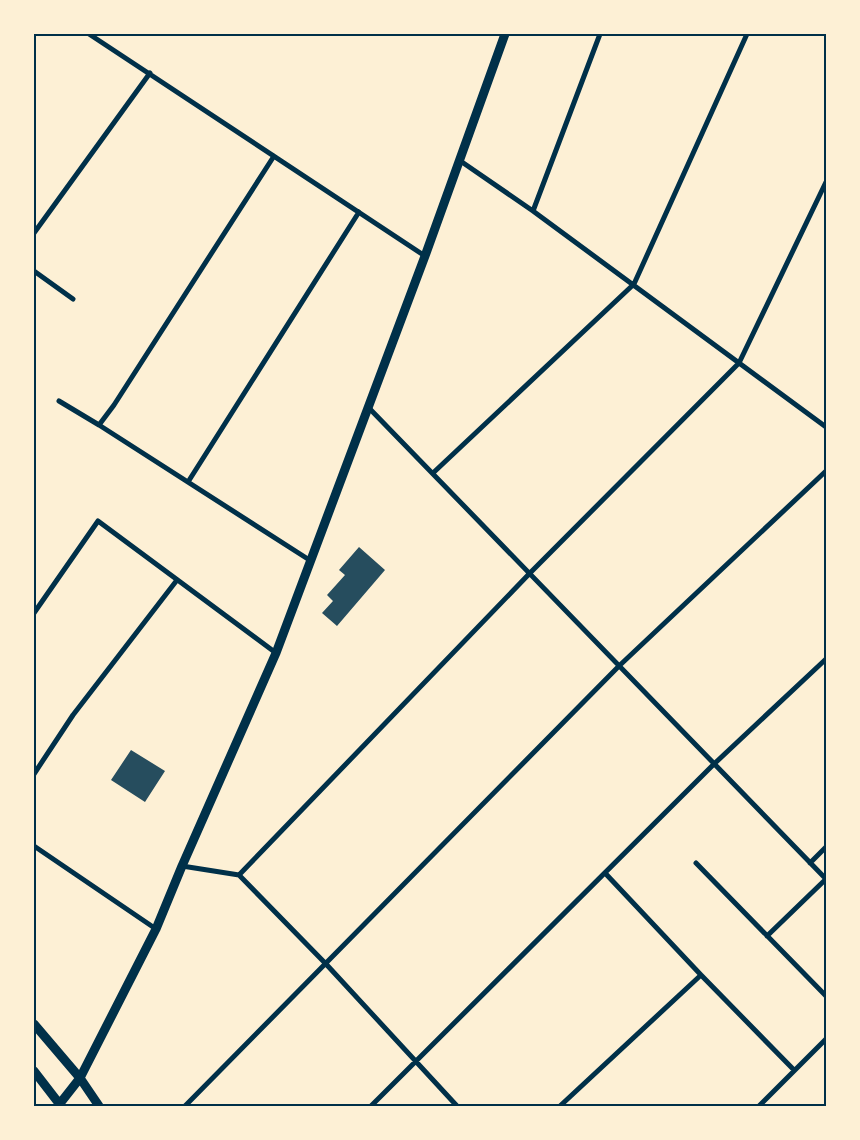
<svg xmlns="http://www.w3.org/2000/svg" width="860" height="1140" viewBox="0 0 860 1140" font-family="'Libre Baskerville',serif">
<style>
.building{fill:#264d5e}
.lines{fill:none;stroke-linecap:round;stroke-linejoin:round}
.minor{stroke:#003049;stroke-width:5}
.tertiary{stroke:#003049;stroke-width:9}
.neatline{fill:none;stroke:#003049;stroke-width:2}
</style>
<rect width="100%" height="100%" fill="#fdf0d5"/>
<path class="building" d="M 359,547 L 385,570 L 337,626 L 322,613 L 333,601 L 327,595 L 345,575 L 339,570 Z
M 131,750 L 165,771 L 145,802 L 111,780 Z"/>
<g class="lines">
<path class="minor" d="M 89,34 L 425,256
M 274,156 L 114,405 L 99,425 L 311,561
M 459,160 L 533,211 L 826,427
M 533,211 L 600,34
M 34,233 L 150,73
M 34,271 L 73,299
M 59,401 L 99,425
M 368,407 L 826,879 L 767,936
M 433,473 L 634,284 L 747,34
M 188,482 L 359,212
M 34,613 L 98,521 L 276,653
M 34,774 L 73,715 L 177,580
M 34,846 L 156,929
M 696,863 L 826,996
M 810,863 L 826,847
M 182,866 L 239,875 L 326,964 L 457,1106
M 605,873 L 701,975 L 794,1070
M 239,875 L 530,573 L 739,363 L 826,182
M 185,1106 L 619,666 L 826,471
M 371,1106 L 714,764 L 826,659
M 560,1106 L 701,975
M 759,1106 L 826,1039"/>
<path class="tertiary" d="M 34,1024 L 80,1078 L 99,1106
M 34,1071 L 61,1106
M 58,1106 L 80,1078 L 156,929 L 182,866 L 276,653 L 425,256 L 505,34"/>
</g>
<rect width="860" height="1140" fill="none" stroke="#fdf0d5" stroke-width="70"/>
<rect x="35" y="35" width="790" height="1070" class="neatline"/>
</svg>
